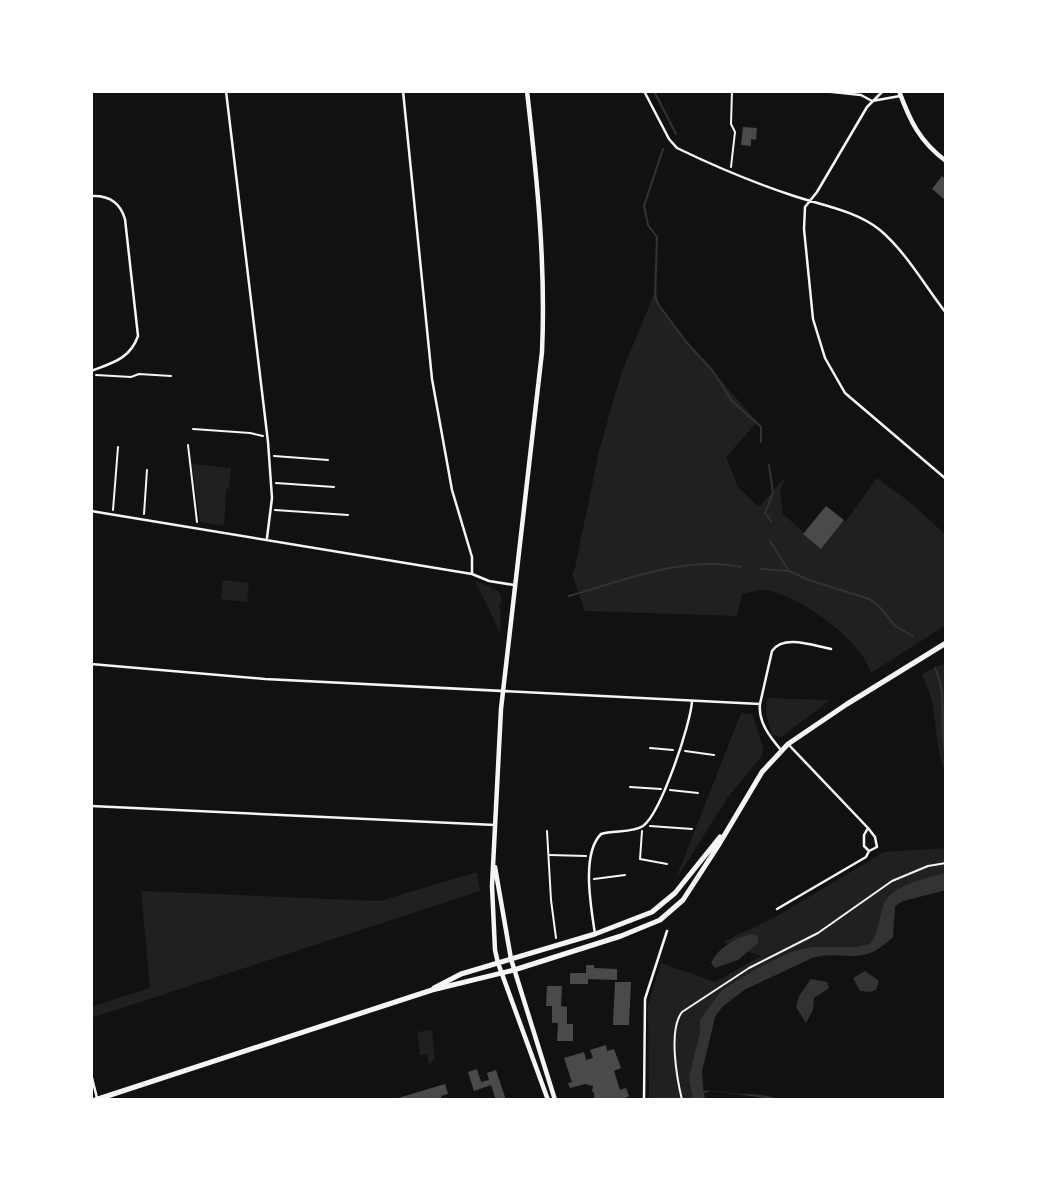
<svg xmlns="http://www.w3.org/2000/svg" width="1037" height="1191" viewBox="0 0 1037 1191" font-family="Helvetica,sans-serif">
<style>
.green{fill:#202020}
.water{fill:#333}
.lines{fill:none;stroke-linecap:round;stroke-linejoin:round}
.stream{stroke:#333;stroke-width:2}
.building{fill:#4a4a4a}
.path{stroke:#f5f5f5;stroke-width:2}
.minor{stroke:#f5f5f5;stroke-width:2.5}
.secondary{stroke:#f5f5f5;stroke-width:4.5}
.primary{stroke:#f5f5f5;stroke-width:5}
</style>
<rect width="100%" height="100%" fill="#111"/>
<path class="green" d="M 657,287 L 658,303 L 686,340 L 757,422 L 726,457 L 738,487 L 759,507 L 786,476 L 780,491 L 783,514 L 821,548 L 844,520 L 845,522 L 877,478 L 911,503 L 946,535 L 946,625 L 871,673 C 863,641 796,592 763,590 C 756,590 749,593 742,594 L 737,616 L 585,611 L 572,574 L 575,568 L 599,451 L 621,374 Z
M 192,464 L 231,468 L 229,489 L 226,489 L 224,526 L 200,522 Z
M 223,580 L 249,583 L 247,602 L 221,599 Z
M 475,581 L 491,587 L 491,589 L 497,590 L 501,595 L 501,605 L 499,605 L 499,608 L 501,609 L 500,632 Z
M 946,663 L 946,778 C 943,767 939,756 938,745 C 934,717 935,699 921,674 Z
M 767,698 L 830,700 L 781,737 L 772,735 L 766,714 Z
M 741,713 L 752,714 L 763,747 L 762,756 L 728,797 L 675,881 Z
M 946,848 L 946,890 L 903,901 L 895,906 L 893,937 C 859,969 847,949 812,958 L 744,990 L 722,1007 L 715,1017 L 702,1071 L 705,1100 L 649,1100 L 648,1005 L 661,963 L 715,982 L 761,956 L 723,942 L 777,916 L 884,852 Z
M 477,872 L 480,891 L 91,1018 L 91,1007 L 150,988 L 141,891 L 380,901 Z
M 432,1030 L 435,1059 L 429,1064 L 427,1054 L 420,1055 L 417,1032 Z"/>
<path class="water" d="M 946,873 L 946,890 L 903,901 L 895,906 L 893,937 C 859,969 847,948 812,958 L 744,990 L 722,1007 L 715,1017 L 702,1071 L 703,1091 C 713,1090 721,1092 731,1093 C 748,1095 764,1093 781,1100 L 712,1091 L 704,1093 L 705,1100 L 693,1100 L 689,1077 L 700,1033 L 700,1020 L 721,991 L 754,970 L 791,952 L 812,947 L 856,947 L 870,944 C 880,932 878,920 883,906 C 890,885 927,878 946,873 Z
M 752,934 L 758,936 L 758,943 L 738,960 L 715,968 L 711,963 C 718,948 736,937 752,934 Z
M 865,971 L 879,981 L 876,990 L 870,992 L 860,991 L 853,978 Z
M 811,979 L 827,982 L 829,988 L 814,998 L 813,1010 L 806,1023 L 796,1007 L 799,996 Z"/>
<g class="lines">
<path class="stream" d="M 654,91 L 676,134
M 663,149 L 644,206 L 648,225 L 657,237 L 655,297 L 658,304 L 687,343 L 712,370 L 732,401 L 761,427 L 761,442
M 769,465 L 773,493 L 765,513 L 771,521
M 770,541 L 789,571 L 809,580 L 869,599 L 878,605 L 895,626 L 913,636
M 761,569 L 788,571
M 569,596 C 623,581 684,555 741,567
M 935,668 C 949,697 938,726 946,756"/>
</g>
<path class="building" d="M 743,127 L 757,128 L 756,140 L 751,139 L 751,146 L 741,145 Z
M 942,176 L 946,180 L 944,199 L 932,189 Z
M 826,506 L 844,520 L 821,549 L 803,534 Z
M 586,965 L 594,965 L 594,968 L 617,969 L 617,980 L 588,979 L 588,984 L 570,984 L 570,973 L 586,973 Z
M 615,982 L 631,982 L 629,1025 L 613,1025 Z
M 547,986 L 562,986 L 561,1006 L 567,1007 L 567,1024 L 573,1024 L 573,1041 L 557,1041 L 558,1023 L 552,1023 L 552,1006 L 546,1006 Z
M 606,1045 L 607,1051 L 614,1049 L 621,1068 L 614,1071 L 620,1090 L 626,1088 L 629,1096 L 623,1100 L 597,1100 L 594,1097 L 594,1092 L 592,1092 L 593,1086 L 585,1084 L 570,1088 L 568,1083 L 572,1082 L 564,1058 L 584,1052 L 586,1060 L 593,1058 L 590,1050 Z
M 477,1069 L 481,1082 L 489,1080 L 487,1073 L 496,1070 L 506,1100 L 496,1100 L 491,1085 L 474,1091 L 468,1072 Z
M 445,1084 L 448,1094 L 441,1096 L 442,1100 L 437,1100 L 436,1098 L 429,1100 L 399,1100 L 398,1098 Z"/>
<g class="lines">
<path class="path" d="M 731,167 L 735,132 L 731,124 L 732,91
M 96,375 L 131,377 L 139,374 L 171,376
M 193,429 L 250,433 L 263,436
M 188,445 L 197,522
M 274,456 L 328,460
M 276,483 L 334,487
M 113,510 L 118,447
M 275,510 L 348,515
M 144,514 L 147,470
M 650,748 L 673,750
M 685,751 L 714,755
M 630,787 L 661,789
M 670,790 L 698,793
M 650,826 L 692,829
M 547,831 L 551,900 L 556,938
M 642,831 L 640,859 L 667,864
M 550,855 L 586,856
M 594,879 L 625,875
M 682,1100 C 677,1079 668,1030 682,1012 L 749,968 L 818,933 L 892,881 L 928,866 L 946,863"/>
<path class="minor" d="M 226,91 L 268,442 L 272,498 L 267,538
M 403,91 L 432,379 L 452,490 L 472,557 L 472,574
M 644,91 L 669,139 L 677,148 C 714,166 752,182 791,195 C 820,205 855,210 880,230 C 906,252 925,286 946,313
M 823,91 L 861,95 L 872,101
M 883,91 L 867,107 L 817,192 L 805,207 L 804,229 L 813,319 L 825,358 L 845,393 L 946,479
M 872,101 L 900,96
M 91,196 C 108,195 120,202 125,219 L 138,336 C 130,359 112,363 91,371
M 91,511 L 472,574 L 489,581 L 514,585
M 91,664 L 265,679 L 760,704 L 772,651 C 784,634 814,646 831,649
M 760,704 C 758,722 770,737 781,750
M 788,744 L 868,828 L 864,835 L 864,846 L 869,851 L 877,847 L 875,837 L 868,828
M 91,806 L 495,825
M 777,909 L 866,857 L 869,851
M 595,934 C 591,907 581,854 601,834 C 613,830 633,833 643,826 C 661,813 691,723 692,701
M 91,1074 L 97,1098
M 644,1100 L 645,999 L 667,931"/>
<path class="secondary" d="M 527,91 C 537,178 546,265 542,352 L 501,709 L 492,886 L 495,950 L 498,963 L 548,1100
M 899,91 C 910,121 920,142 946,161
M 495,867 L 511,959 L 555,1100"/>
<path class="primary" d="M 434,988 L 461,974 L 595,934 L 652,912 L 675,893 L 720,837
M 95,1100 L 432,990 L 514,970 L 621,936 L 660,920 L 683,900 L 718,846 L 762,772 L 788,744 L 847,704 L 946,643"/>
</g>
<rect width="1037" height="1191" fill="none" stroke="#ffffff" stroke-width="186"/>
</svg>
